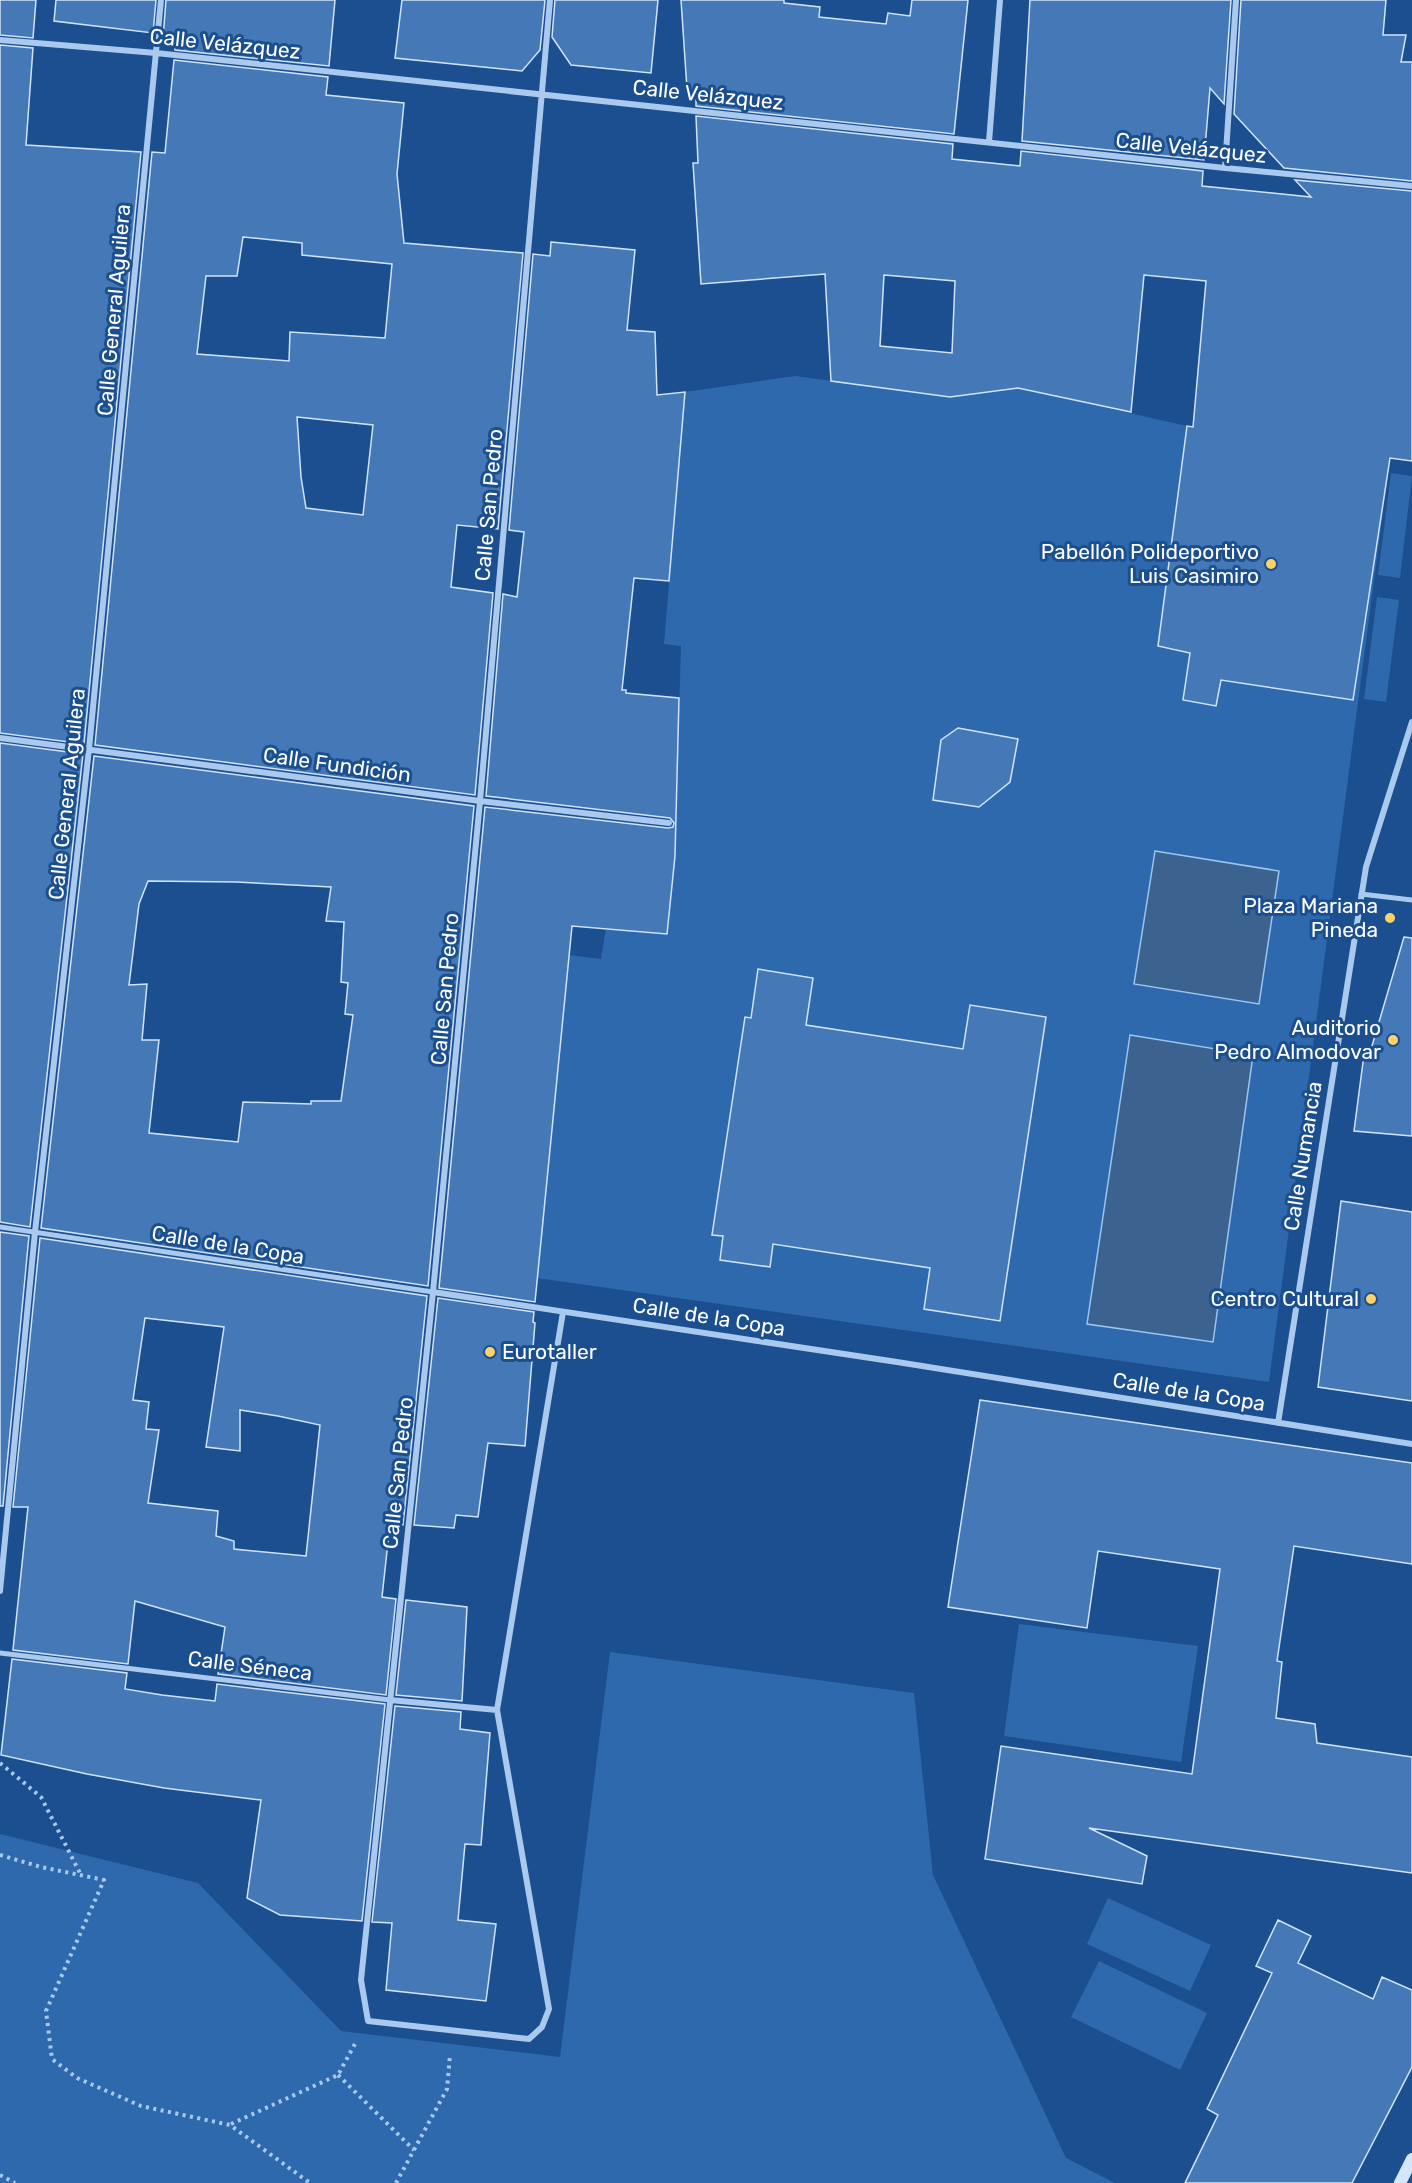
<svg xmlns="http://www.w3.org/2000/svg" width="1412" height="2183" viewBox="0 0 1412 2183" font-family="Rubik,sans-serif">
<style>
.green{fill:#2e69ad}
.water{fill:#3c6290;stroke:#9cc4f0;stroke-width:1.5}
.building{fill:#4478b7;stroke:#cfe3fa;stroke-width:1.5;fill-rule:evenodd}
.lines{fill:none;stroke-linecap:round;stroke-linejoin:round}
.path{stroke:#a9c9ee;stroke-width:4;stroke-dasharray:3 4.5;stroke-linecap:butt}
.pedestrian{stroke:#a9c9ee;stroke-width:5}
.minor{stroke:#a9c9ee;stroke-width:6}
.secondary{stroke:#d6e6fa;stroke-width:12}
.poi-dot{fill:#ffd166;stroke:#1b4f8f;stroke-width:2}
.labels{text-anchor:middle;stroke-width:6;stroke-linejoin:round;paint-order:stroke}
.street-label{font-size:21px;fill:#fff;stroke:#1b4f8f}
.poi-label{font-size:21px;fill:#fff;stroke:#1b4f8f;text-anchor:end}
</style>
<rect width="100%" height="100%" fill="#1b4f8f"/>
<path class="green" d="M 795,376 L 951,397 L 1018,388 L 1187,426 L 1364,453 L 1358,475 L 1387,481 L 1269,1382 L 537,1278 L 569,955 L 601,959 L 606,928 L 667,934 L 675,850 L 681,646 L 664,644 L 685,392 Z
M 1391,473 L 1412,476 L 1400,578 L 1378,575 Z
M 1377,597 L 1399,600 L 1386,702 L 1364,699 Z
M 1019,1624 L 1198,1646 L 1181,1762 L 1004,1736 Z
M 610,1652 L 914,1693 L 933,1875 L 1066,2158 L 1115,2183 L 0,2183 L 0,1834 L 198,1883 L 341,2031 L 560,2057 Z
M 1108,1898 L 1211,1945 L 1190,1991 L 1087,1944 Z
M 1099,1961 L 1207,2013 L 1180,2070 L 1071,2017 Z"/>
<path class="water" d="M 1155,851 L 1279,871 L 1259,1004 L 1134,984 Z
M 1130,1035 L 1253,1055 L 1213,1342 L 1087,1324 Z"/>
<path class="building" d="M 0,0 L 36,0 L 33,38 L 0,35 Z
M 56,0 L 156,0 L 153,33 L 54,21 Z
M 166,0 L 335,0 L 329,66 L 175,50 L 175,44 L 163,38 Z
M 402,0 L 545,0 L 540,50 L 522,71 L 395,58 Z
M 555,0 L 658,0 L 651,73 L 571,65 L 552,37 Z
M 681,0 L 784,0 L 784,3 L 820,7 L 819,17 L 886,24 L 888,13 L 910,16 L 912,0 L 968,0 L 954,134 L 696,106 L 696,89 L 687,89 Z
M 1030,0 L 1231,0 L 1224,104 L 1210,88 L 1204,160 L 1022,141 Z
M 1241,0 L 1386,0 L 1383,35 L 1406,35 L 1401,62 L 1412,62 L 1412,181 L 1284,168 L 1234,114 Z
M 0,45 L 33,48 L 26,145 L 141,152 L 84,744 L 0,733 Z
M 174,60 L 328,77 L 326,95 L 404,103 L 397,174 L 404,243 L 523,253 L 498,529 L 457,525 L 451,587 L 493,593 L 475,795 L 95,745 L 152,152 L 165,153 ZM 243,237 L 302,243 L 302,255 L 392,264 L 385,338 L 290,332 L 289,361 L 197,354 L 206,276 L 237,276 ZM 297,417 L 373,425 L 363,515 L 306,508 L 301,477 Z
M 696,116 L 953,144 L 952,159 L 1020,166 L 1021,151 L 1203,171 L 1202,186 L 1311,197 L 1295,180 L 1412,191 L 1412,461 L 1390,458 L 1353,700 L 1221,680 L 1216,706 L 1183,700 L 1190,653 L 1158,646 L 1187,426 L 1193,427 L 1206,281 L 1144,275 L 1131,412 L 1018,388 L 950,397 L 831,381 L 825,274 L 701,284 L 693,163 L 698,163 ZM 884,275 L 955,281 L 952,353 L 880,346 Z
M 551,242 L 635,250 L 627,330 L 655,332 L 657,395 L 685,392 L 669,581 L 634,578 L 622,690 L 626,690 L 626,693 L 679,698 L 675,856 L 667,934 L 572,926 L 535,1302 L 439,1288 L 485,807 L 668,828 L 673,827 L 674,823 L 670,818 L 486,796 L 503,594 L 517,597 L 524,532 L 509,530 L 533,254 L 550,256 Z
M 958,728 L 1018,739 L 1010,782 L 979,807 L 933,800 L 941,740 Z
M 0,743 L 83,754 L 30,1227 L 0,1222 Z
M 94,756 L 474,806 L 428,1286 L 41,1228 ZM 148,881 L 236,882 L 331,887 L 326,921 L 344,922 L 341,982 L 348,983 L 345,1014 L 353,1015 L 341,1101 L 311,1101 L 311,1104 L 243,1102 L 238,1142 L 149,1133 L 159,1040 L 142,1040 L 147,984 L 129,985 L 139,904 Z
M 1404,937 L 1412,938 L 1412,1136 L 1354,1131 L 1363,1062 L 1369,1056 Z
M 758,969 L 813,978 L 806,1025 L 963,1049 L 970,1005 L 1046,1017 L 1000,1321 L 924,1309 L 930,1268 L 773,1244 L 770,1267 L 720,1260 L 723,1236 L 712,1235 L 745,1017 L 751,1018 Z
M 1341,1201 L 1412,1212 L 1412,1401 L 1318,1387 Z
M 0,1232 L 29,1236 L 3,1506 L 0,1506 Z
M 40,1238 L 427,1296 L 403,1525 L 390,1524 L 382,1597 L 396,1599 L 386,1695 L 218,1674 L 225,1627 L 135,1601 L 128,1664 L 13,1650 L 28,1507 L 13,1507 ZM 145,1318 L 224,1327 L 206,1447 L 240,1451 L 240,1410 L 278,1416 L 320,1425 L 306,1556 L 234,1549 L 234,1541 L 216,1536 L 218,1511 L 148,1503 L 159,1430 L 146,1429 L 149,1402 L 133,1400 Z
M 438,1298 L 534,1312 L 533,1322 L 535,1323 L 525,1446 L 488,1443 L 478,1517 L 456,1515 L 454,1528 L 414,1525 Z
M 980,1400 L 1412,1463 L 1412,1564 L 1294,1546 L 1277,1661 L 1282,1662 L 1276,1718 L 1315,1724 L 1317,1743 L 1412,1757 L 1412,1873 L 1089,1828 L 1147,1856 L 1142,1884 L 985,1859 L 1001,1746 L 1192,1774 L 1220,1569 L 1098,1551 L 1087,1628 L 948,1607 Z
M 406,1600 L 467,1607 L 462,1701 L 396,1695 Z
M 12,1659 L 127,1673 L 125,1689 L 162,1695 L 215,1701 L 217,1684 L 385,1704 L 362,1921 L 280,1915 L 247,1898 L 261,1800 L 164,1788 L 87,1774 L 1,1755 Z
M 395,1706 L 461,1712 L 460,1729 L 490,1733 L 481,1845 L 465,1844 L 458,1920 L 496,1924 L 486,2001 L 386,1990 L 392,1923 L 372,1922 Z
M 1278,1920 L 1311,1936 L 1298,1963 L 1373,1999 L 1382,1977 L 1412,1990 L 1412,2067 L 1352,2183 L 1185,2183 L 1218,2115 L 1207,2109 L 1272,1973 L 1256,1966 Z"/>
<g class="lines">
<path class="path" d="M 0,1763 L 41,1797 L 81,1875
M 0,1855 L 41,1867 L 104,1880 L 46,2011 L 52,2059 L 77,2078 L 141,2106 L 230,2125 L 310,2183
M 338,2075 L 414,2150
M 231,2124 L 338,2075 L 357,2040
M 0,2175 L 15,2183
M 396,2183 L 447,2089 L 450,2055"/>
<path class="pedestrian" d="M 1361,894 L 1412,900
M 0,1227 L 433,1292
M 0,1653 L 390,1700"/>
<path class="minor" d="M 550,0 L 480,801 L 433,1292 L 361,1980 L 368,2021 L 529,2039 L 542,2027 L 549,2009 L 497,1710 L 563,1312
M 0,40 L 156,53 L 1225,168 L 1412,186
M 989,142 L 1000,0
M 1225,168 L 1236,0
M 0,738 L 480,801 L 669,823
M 433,1292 L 897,1362 L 1412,1444
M 1278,1423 L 1366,867 L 1412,722
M 0,1591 L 35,1232 L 89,749 L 161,0
M 390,1700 L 497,1710"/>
<path class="secondary" d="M 1400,2183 L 1412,2159"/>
</g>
<g class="poi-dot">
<circle cx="1271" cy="564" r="6"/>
<circle cx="1390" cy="918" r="6"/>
<circle cx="1393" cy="1040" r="6"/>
<circle cx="1371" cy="1299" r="6"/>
<circle cx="490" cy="1352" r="6"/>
</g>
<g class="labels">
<g class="street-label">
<text transform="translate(225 44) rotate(6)" y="7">Calle Velázquez</text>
<text transform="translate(708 95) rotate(6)" y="7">Calle Velázquez</text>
<text transform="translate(1191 148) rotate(6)" y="7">Calle Velázquez</text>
<text transform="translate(114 310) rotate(-85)" y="7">Calle General Aguilera</text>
<text transform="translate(489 505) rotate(-85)" y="7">Calle San Pedro</text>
<text transform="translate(337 765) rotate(8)" y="7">Calle Fundición</text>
<text transform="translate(67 794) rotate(-84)" y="7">Calle General Aguilera</text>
<text transform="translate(445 989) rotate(-85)" y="7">Calle San Pedro</text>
<text transform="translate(1303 1156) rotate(-81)" y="7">Calle Numancia</text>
<text transform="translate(228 1245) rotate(9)" y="7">Calle de la Copa</text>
<text transform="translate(709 1317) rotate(9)" y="7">Calle de la Copa</text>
<text transform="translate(1189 1392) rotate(9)" y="7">Calle de la Copa</text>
<text transform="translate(398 1473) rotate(-84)" y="7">Calle San Pedro</text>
<text transform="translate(250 1666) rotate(7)" y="7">Calle Séneca</text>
</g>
<g class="poi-label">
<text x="1259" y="559">Pabellón Polideportivo<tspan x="1259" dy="24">Luis Casimiro</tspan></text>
<text x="1378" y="913">Plaza Mariana<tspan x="1378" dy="24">Pineda</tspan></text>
<text x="1381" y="1035">Auditorio<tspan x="1381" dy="24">Pedro Almodovar</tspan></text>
<text x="1359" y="1306">Centro Cultural</text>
<text x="502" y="1359" text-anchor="start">Eurotaller</text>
</g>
</g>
</svg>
